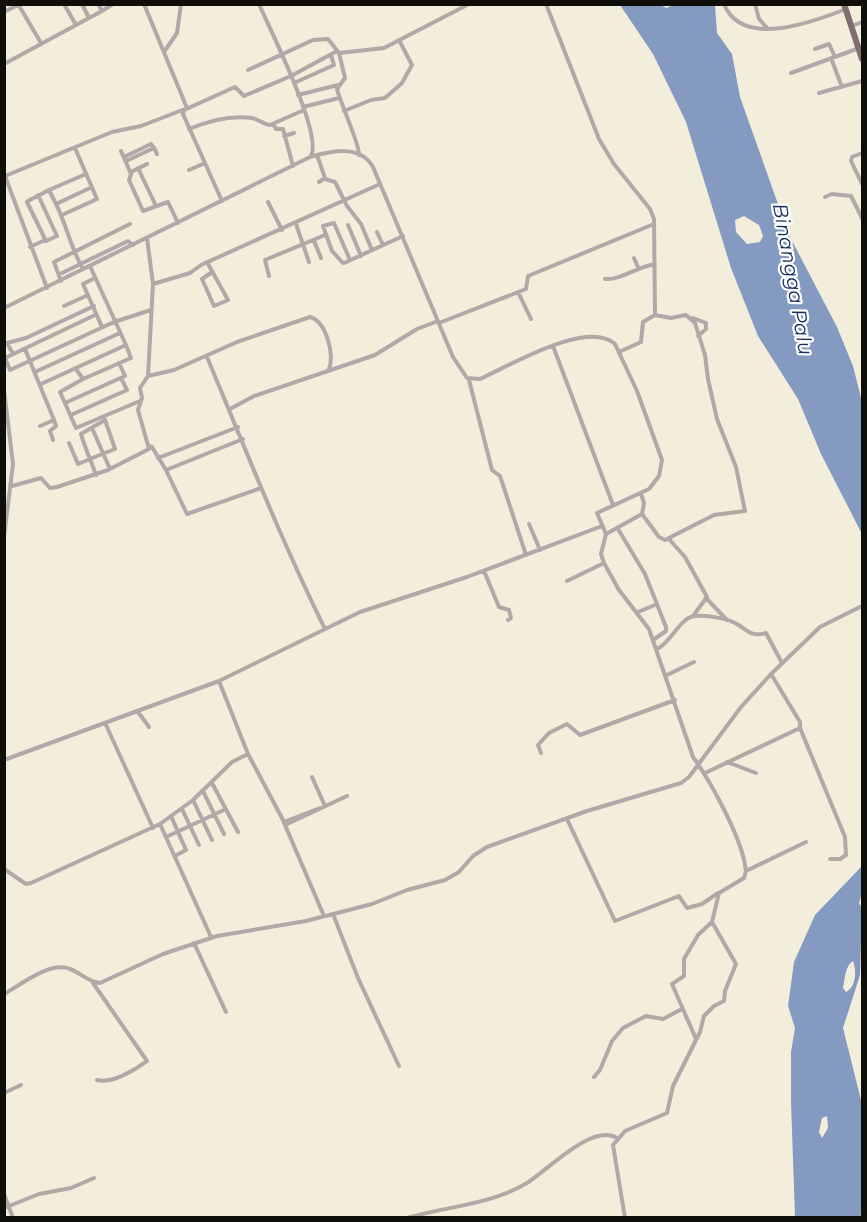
<svg xmlns="http://www.w3.org/2000/svg" width="867" height="1222" viewBox="0 0 867 1222" font-family="Montserrat,sans-serif">
<style>
.water{fill:#849ac0;fill-rule:evenodd}
.lines{fill:none;stroke-linecap:round;stroke-linejoin:round}
.minor{stroke:#b1a8a7;stroke-width:4}
.major{stroke:#7e6f6e;stroke-width:6}
.labels{text-anchor:middle;stroke-width:4.5;stroke-linejoin:round;paint-order:stroke}
.water-label{font-size:20px;font-style:italic;fill:#153060;stroke:#fff}
</style>
<rect width="100%" height="100%" fill="#f3eddc"/>
<path class="water" d="M 620,5 L 661,5 L 666,8 L 674,5 L 715,5 L 717,33 L 732,54 L 740,97 L 789,235 L 837,327 L 853,366 L 862,402 L 862,534 L 821,454 L 798,399 L 758,336 L 731,268 L 686,122 L 653,54 ZM 744,216 L 759,225 L 763,236 L 760,242 L 747,244 L 736,232 L 735,220 Z
M 862,866 L 862,893 L 859,903 L 862,908 L 860,975 L 843,1028 L 862,1104 L 862,1212 L 860,1217 L 795,1217 L 791,1102 L 791,1052 L 795,1028 L 788,1006 L 794,962 L 815,915 ZM 853,961 C 857,971 856,987 846,992 L 843,988 C 845,979 845,966 853,961 ZM 827,1116 L 828,1128 L 822,1138 L 819,1132 L 822,1118 Z"/>
<g class="lines">
<path class="minor" d="M 18,4 L 41,43
M 64,4 L 76,25
M 82,4 L 89,18
M 98,4 L 102,11 L 113,4
M 144,4 L 187,108
M 259,4 C 270,30 323,134 311,156
M 546,4 L 599,139 L 614,164 L 650,209 L 654,219 L 655,315 L 643,322 L 641,342 L 619,352
M 724,4 C 742,49 813,22 846,9
M 755,4 L 759,19 L 768,29
M 4,12 L 18,5
M 852,26 L 862,22
M 815,49 L 829,44 L 835,57
M 164,52 L 177,33 L 181,4
M 339,53 L 384,48 L 469,4
M 831,58 L 842,87
M 4,64 L 102,11
M 248,70 L 313,40 L 328,39 L 339,53 L 345,78 L 337,89 C 340,102 361,148 359,155
M 791,73 L 862,47
M 294,83 L 334,65 L 331,55
M 819,93 L 862,81
M 298,95 L 338,85
M 303,107 L 339,98
M 344,111 L 371,100 L 385,98 L 402,83 L 412,65 L 399,40
M 273,124 L 276,129 L 283,129 L 293,166
M 189,129 C 208,121 231,115 252,118 C 258,119 263,124 270,125 L 304,110
M 284,136 L 294,133
M 121,151 L 131,174 L 129,180 L 143,211 L 168,202 L 178,223
M 862,153 L 852,157 L 851,161 L 862,184
M 317,155 L 325,178 L 319,182
M 124,157 L 151,144 L 154,148
M 126,161 L 154,148 L 157,154
M 138,168 L 156,206
M 189,170 L 205,163
M 131,172 L 147,164
M 86,174 L 49,190 L 56,204 L 92,187
M 325,179 L 335,182 L 347,206 L 361,224 L 372,250
M 38,195 L 57,236 L 46,241 L 27,202 L 28,201 L 49,190
M 825,197 L 832,194 L 851,196 L 862,218
M 222,201 L 183,114 L 184,110 L 235,87 L 244,96 L 291,76 L 337,51
M 268,202 L 282,230
M 56,204 C 67,226 71,249 83,269
M 62,215 L 97,199 L 75,148
M 296,224 L 309,262
M 348,225 L 361,256
M 377,232 L 383,245
M 314,241 L 321,258
M 30,247 L 45,240
M 634,258 L 638,267
M 350,260 L 334,223 L 323,226 L 332,251 L 343,263 L 344,263 L 403,236
M 207,262 L 228,300 L 214,306 L 202,279 L 212,272
M 62,273 L 128,241 L 133,245
M 269,276 L 265,260 L 325,235
M 95,278 L 83,284 L 102,327
M 605,279 C 621,280 637,267 655,264
M 61,281 L 54,262 L 130,224
M 153,284 L 190,273 L 201,265 L 380,184
M 47,288 L 5,176 L 112,132 L 141,126 L 185,109
M 518,292 L 531,319
M 64,306 L 88,295
M 4,308 L 310,157 C 331,151 360,144 373,167 L 453,357 L 467,378 L 480,379 C 509,366 587,319 615,344 L 637,391 L 662,460 L 659,476 L 649,489 L 597,513 L 606,534 L 601,554 L 604,563 L 619,590 L 649,629 L 693,757 C 711,782 743,840 746,871 L 744,878 L 719,893 L 712,922 L 736,964 L 725,991 L 724,1001 L 714,1006 L 704,1016 L 700,1032 L 673,1086 L 667,1113 L 625,1131 L 613,1145 L 625,1218
M 95,315 L 5,358 L 10,370 L 114,322 L 151,310
M 693,318 L 706,323 L 706,329 L 698,336
M 439,323 L 526,289 L 528,276 L 654,224
M 553,346 L 613,505
M 25,349 L 54,420 L 56,426 L 50,431 L 53,440
M 13,354 L 7,343 L 26,338 L 94,306
M 207,357 C 245,448 281,540 325,629
M 76,369 L 83,379 L 131,358 L 126,345
M 35,372 L 120,333
M 148,376 L 174,370 L 237,342 L 310,317 C 326,321 335,355 329,369
M 83,379 L 60,392 L 76,428 L 140,401
M 469,380 L 492,470 L 500,476 L 526,555
M 41,384 L 126,345 L 90,266
M 4,390 L 13,464 L 4,537
M 65,403 L 125,376 L 119,363
M 230,409 L 254,396 L 375,355 L 417,329 L 438,321
M 71,415 L 127,390 L 121,378
M 40,426 L 54,420
M 92,428 L 110,469
M 69,443 L 78,464 C 90,459 102,454 115,449 L 105,420 L 81,434 C 85,448 91,461 96,475
M 149,446 L 152,447 L 166,470 L 243,439
M 158,458 L 238,427
M 166,470 L 187,514 L 261,488
M 12,486 L 41,478 L 50,488 L 57,487 L 108,470 L 149,449 L 138,410 L 142,398 L 140,388 L 148,376 L 153,284 L 147,238
M 642,514 L 659,537 L 665,540 L 714,515 L 745,511 L 736,467 L 717,419 L 708,379 L 705,355 L 695,323 L 686,315 L 671,318 L 655,315
M 529,524 L 540,550
M 618,529 L 645,574 L 666,627 L 666,631 L 653,640
M 606,534 L 642,514 L 644,503 L 641,494
M 669,539 L 685,557 L 707,597 L 693,616
M 484,571 L 499,607 L 509,610 L 511,618 L 508,620
M 567,581 L 604,563
M 707,599 L 727,620
M 638,612 L 655,605
M 657,649 C 671,643 680,617 695,616 C 706,615 724,618 733,622 C 747,628 749,638 766,633 L 782,663
M 771,674 L 800,722 L 800,728 L 845,837 L 846,855 L 840,859 L 830,859
M 667,675 L 694,662
M 219,681 L 248,754 L 282,818 L 324,916
M 138,712 L 149,727
M 106,725 L 153,828
M 541,753 L 538,745 L 549,733 L 567,724 L 580,735 L 675,700
M 4,760 L 219,681 L 360,612 L 467,577 L 602,526
M 727,762 L 756,773
M 705,773 L 800,728
M 312,777 L 325,806
M 212,783 L 238,832
M 203,791 L 224,834
M 193,800 L 212,840
M 182,809 L 199,845
M 171,816 L 186,850 L 175,856
M 567,819 L 615,921 L 679,896 L 687,908 L 702,904 L 718,893
M 284,822 L 320,808
M 160,824 L 211,937
M 285,825 L 347,796
M 166,837 L 226,809
M 4,869 L 26,884 L 31,883 L 160,824 L 193,800 L 232,762 L 248,754
M 746,871 L 806,842
M 333,914 L 358,978 L 399,1066
M 194,943 L 226,1012
M 93,983 L 147,1061 C 135,1070 112,1084 97,1080
M 4,994 C 22,984 50,961 70,969 C 81,973 88,982 100,983 L 163,954 L 217,936 L 306,921 L 372,904 L 407,890 L 445,880 L 459,872 L 473,856 L 487,847 L 587,811 L 681,783 L 689,777 L 741,707 L 771,674 L 820,627 L 862,606
M 696,1039 L 672,984 L 684,976 L 684,959 L 698,935 L 712,922
M 594,1077 L 600,1070 L 612,1041 L 623,1028 L 646,1016 L 663,1019 L 682,1009
M 4,1093 L 21,1085
M 4,1194 L 13,1218
M 4,1208 L 39,1194 L 71,1188 L 94,1178
M 407,1218 C 448,1206 490,1205 527,1183 C 548,1170 592,1123 617,1138"/>
<path class="major" d="M 844,4 L 862,59"/>
</g>
<g class="labels">
<g class="water-label">
<text transform="translate(793 279) rotate(80)" y="7">Binangga Palu</text>
</g>
</g>
<rect width="867" height="1222" fill="none" stroke="#100e09" stroke-width="12"/>
</svg>
